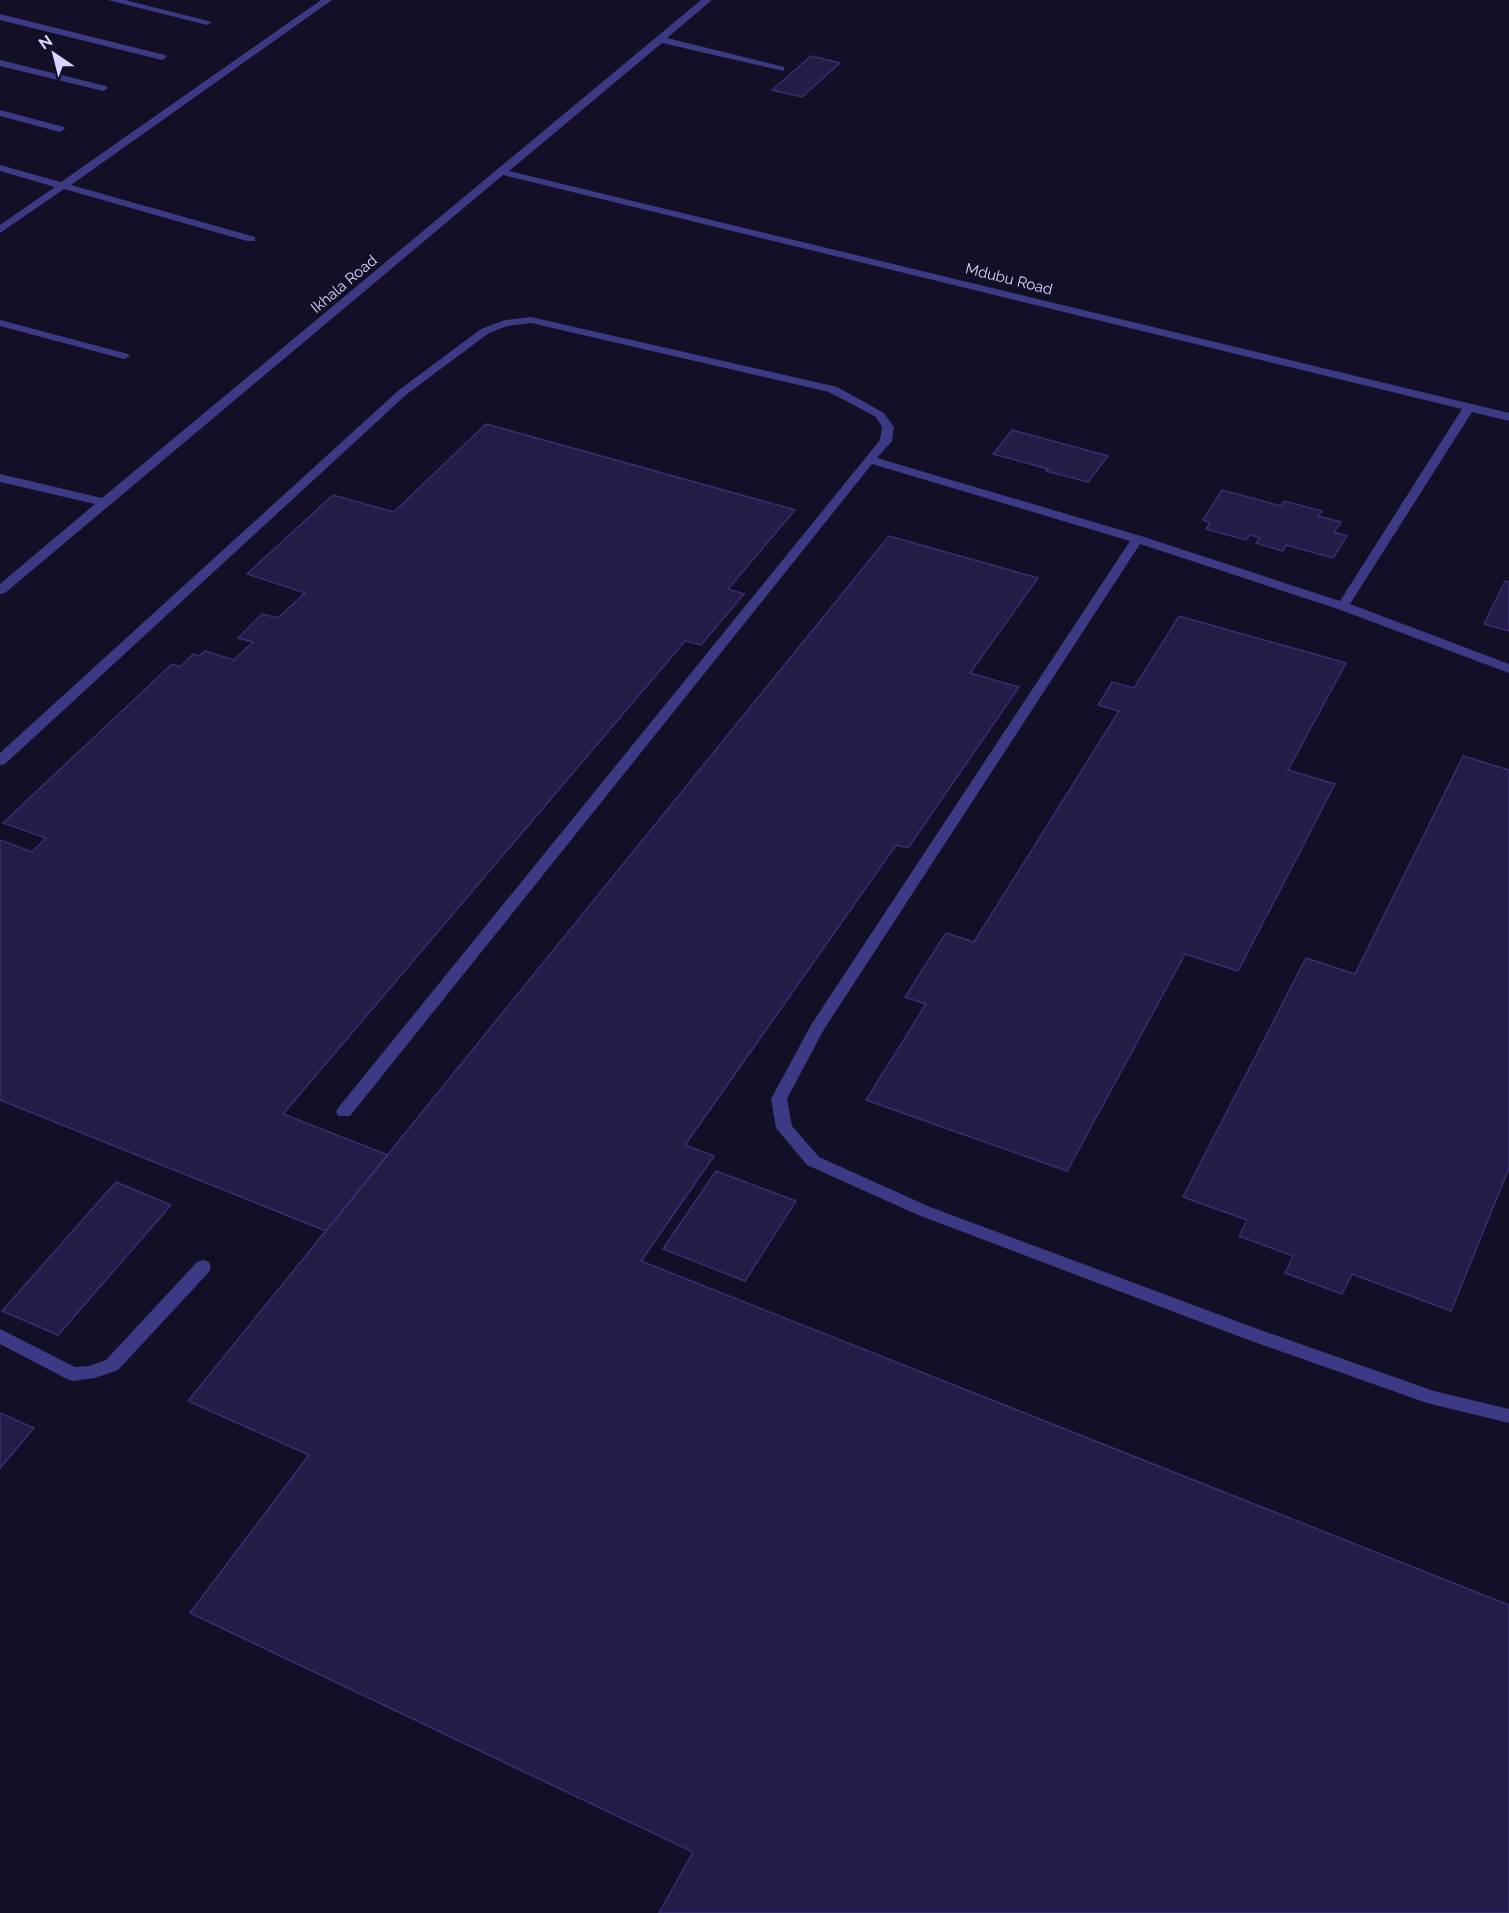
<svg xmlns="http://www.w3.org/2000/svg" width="1509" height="1913" viewBox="0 0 1509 1913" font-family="Raleway,sans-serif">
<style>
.building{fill:#241b47;stroke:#3b2d73;stroke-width:1.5}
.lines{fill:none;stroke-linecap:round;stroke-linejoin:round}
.service{fill:#3d3a85;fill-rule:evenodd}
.labels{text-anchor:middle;stroke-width:6;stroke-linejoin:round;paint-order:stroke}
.far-street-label{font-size:15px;fill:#d9d4ff;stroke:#130f26}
</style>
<rect width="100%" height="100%" fill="#130f26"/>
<path class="building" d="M 811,56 L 840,63 L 802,97 L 772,90 Z
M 486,424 L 795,510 L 728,589 L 744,594 L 701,645 L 685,641 L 283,1114 L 388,1155 L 326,1231 L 0,1100 L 0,840 L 32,852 L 46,838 L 3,823 L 172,664 L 180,667 L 193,654 L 199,656 L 205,651 L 234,660 L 253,642 L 238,638 L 262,614 L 278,618 L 305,593 L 247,574 L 333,495 L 394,512 Z
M 1012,430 L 1108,456 L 1088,482 L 1046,471 L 1048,469 L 993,454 Z
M 1222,490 L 1281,506 L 1284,501 L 1322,511 L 1318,516 L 1341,522 L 1334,532 L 1347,536 L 1333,558 L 1286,545 L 1283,551 L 1256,543 L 1260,538 L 1250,535 L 1246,540 L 1206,529 L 1210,523 L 1203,520 Z
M 889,536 L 1038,578 L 970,673 L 1019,687 L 908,848 L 896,845 L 685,1145 L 714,1156 L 641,1261 L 1509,1605 L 1509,1913 L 659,1913 L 693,1852 L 190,1613 L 309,1455 L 188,1401 Z
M 1505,581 L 1509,582 L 1509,631 L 1484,624 Z
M 1179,616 L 1346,663 L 1288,770 L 1335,784 L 1238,971 L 1185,954 L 1067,1171 L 866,1100 L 926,1004 L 905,997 L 946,933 L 974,942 L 1119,711 L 1098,705 L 1112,682 L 1134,688 Z
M 1463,756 L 1509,770 L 1509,1168 L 1451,1311 L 1352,1274 L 1342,1294 L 1285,1273 L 1293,1256 L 1239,1236 L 1247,1220 L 1183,1197 L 1306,958 L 1355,974 Z
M 716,1171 L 796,1201 L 745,1281 L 663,1249 Z
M 116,1182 L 171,1205 L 58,1335 L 2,1311 Z
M 0,1413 L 34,1428 L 0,1468 Z"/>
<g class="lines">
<path class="service" d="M 108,0 L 125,0 L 212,22 L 207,25 Z
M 321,0 L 332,0 L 71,185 L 255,237 L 255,241 L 247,241 L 64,189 L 0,233 L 0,225 L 55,187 L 0,171 L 0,165 L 61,182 Z
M 701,0 L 712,0 L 667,38 L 784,67 L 784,71 L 662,43 L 509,171 L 1509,413 L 1509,421 L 1472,412 L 1350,604 L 1509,664 L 1509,673 L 1338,609 L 1140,544 L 823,1031 L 787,1099 L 792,1126 L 819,1157 L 930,1207 L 1255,1328 L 1434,1391 L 1509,1409 L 1509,1423 L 1427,1403 L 1243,1338 L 918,1215 L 807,1165 L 776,1128 L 771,1099 L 811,1025 L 1130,541 L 872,464 L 350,1116 L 338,1116 L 336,1112 L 338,1108 L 880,440 L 882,427 L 876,417 L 829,392 L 531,323 L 507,326 L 489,333 L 407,394 L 5,764 L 0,765 L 0,753 L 399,390 L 481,329 L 505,320 L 531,317 L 837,387 L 884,413 L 894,427 L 892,441 L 877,458 L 1141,536 L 1340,601 L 1462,409 L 503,175 L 5,593 L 0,594 L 0,584 L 95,504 L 0,482 L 0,474 L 102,498 Z
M 0,14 L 165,55 L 167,57 L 162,60 L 0,20 Z
M 0,60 L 106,86 L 108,88 L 103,91 L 0,66 Z
M 0,110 L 64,127 L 65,129 L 60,132 L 0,116 Z
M 0,320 L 128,354 L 130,356 L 124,359 L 0,326 Z
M 203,1260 L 209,1262 L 211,1267 L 209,1272 L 118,1370 L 95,1378 L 73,1381 L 67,1379 L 0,1344 L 0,1329 L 75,1367 L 89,1366 L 106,1360 L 197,1262 Z"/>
</g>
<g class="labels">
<g class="far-street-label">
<text transform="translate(1009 279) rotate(14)" y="5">Mdubu Road</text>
<text transform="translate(344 284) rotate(-40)" y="5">Ikhala Road</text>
</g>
</g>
<g transform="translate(54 54) rotate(325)" stroke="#130f26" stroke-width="4.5" paint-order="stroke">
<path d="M0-4.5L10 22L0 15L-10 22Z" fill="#d9d4ff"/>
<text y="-9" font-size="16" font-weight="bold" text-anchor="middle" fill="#d9d4ff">N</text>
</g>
</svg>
